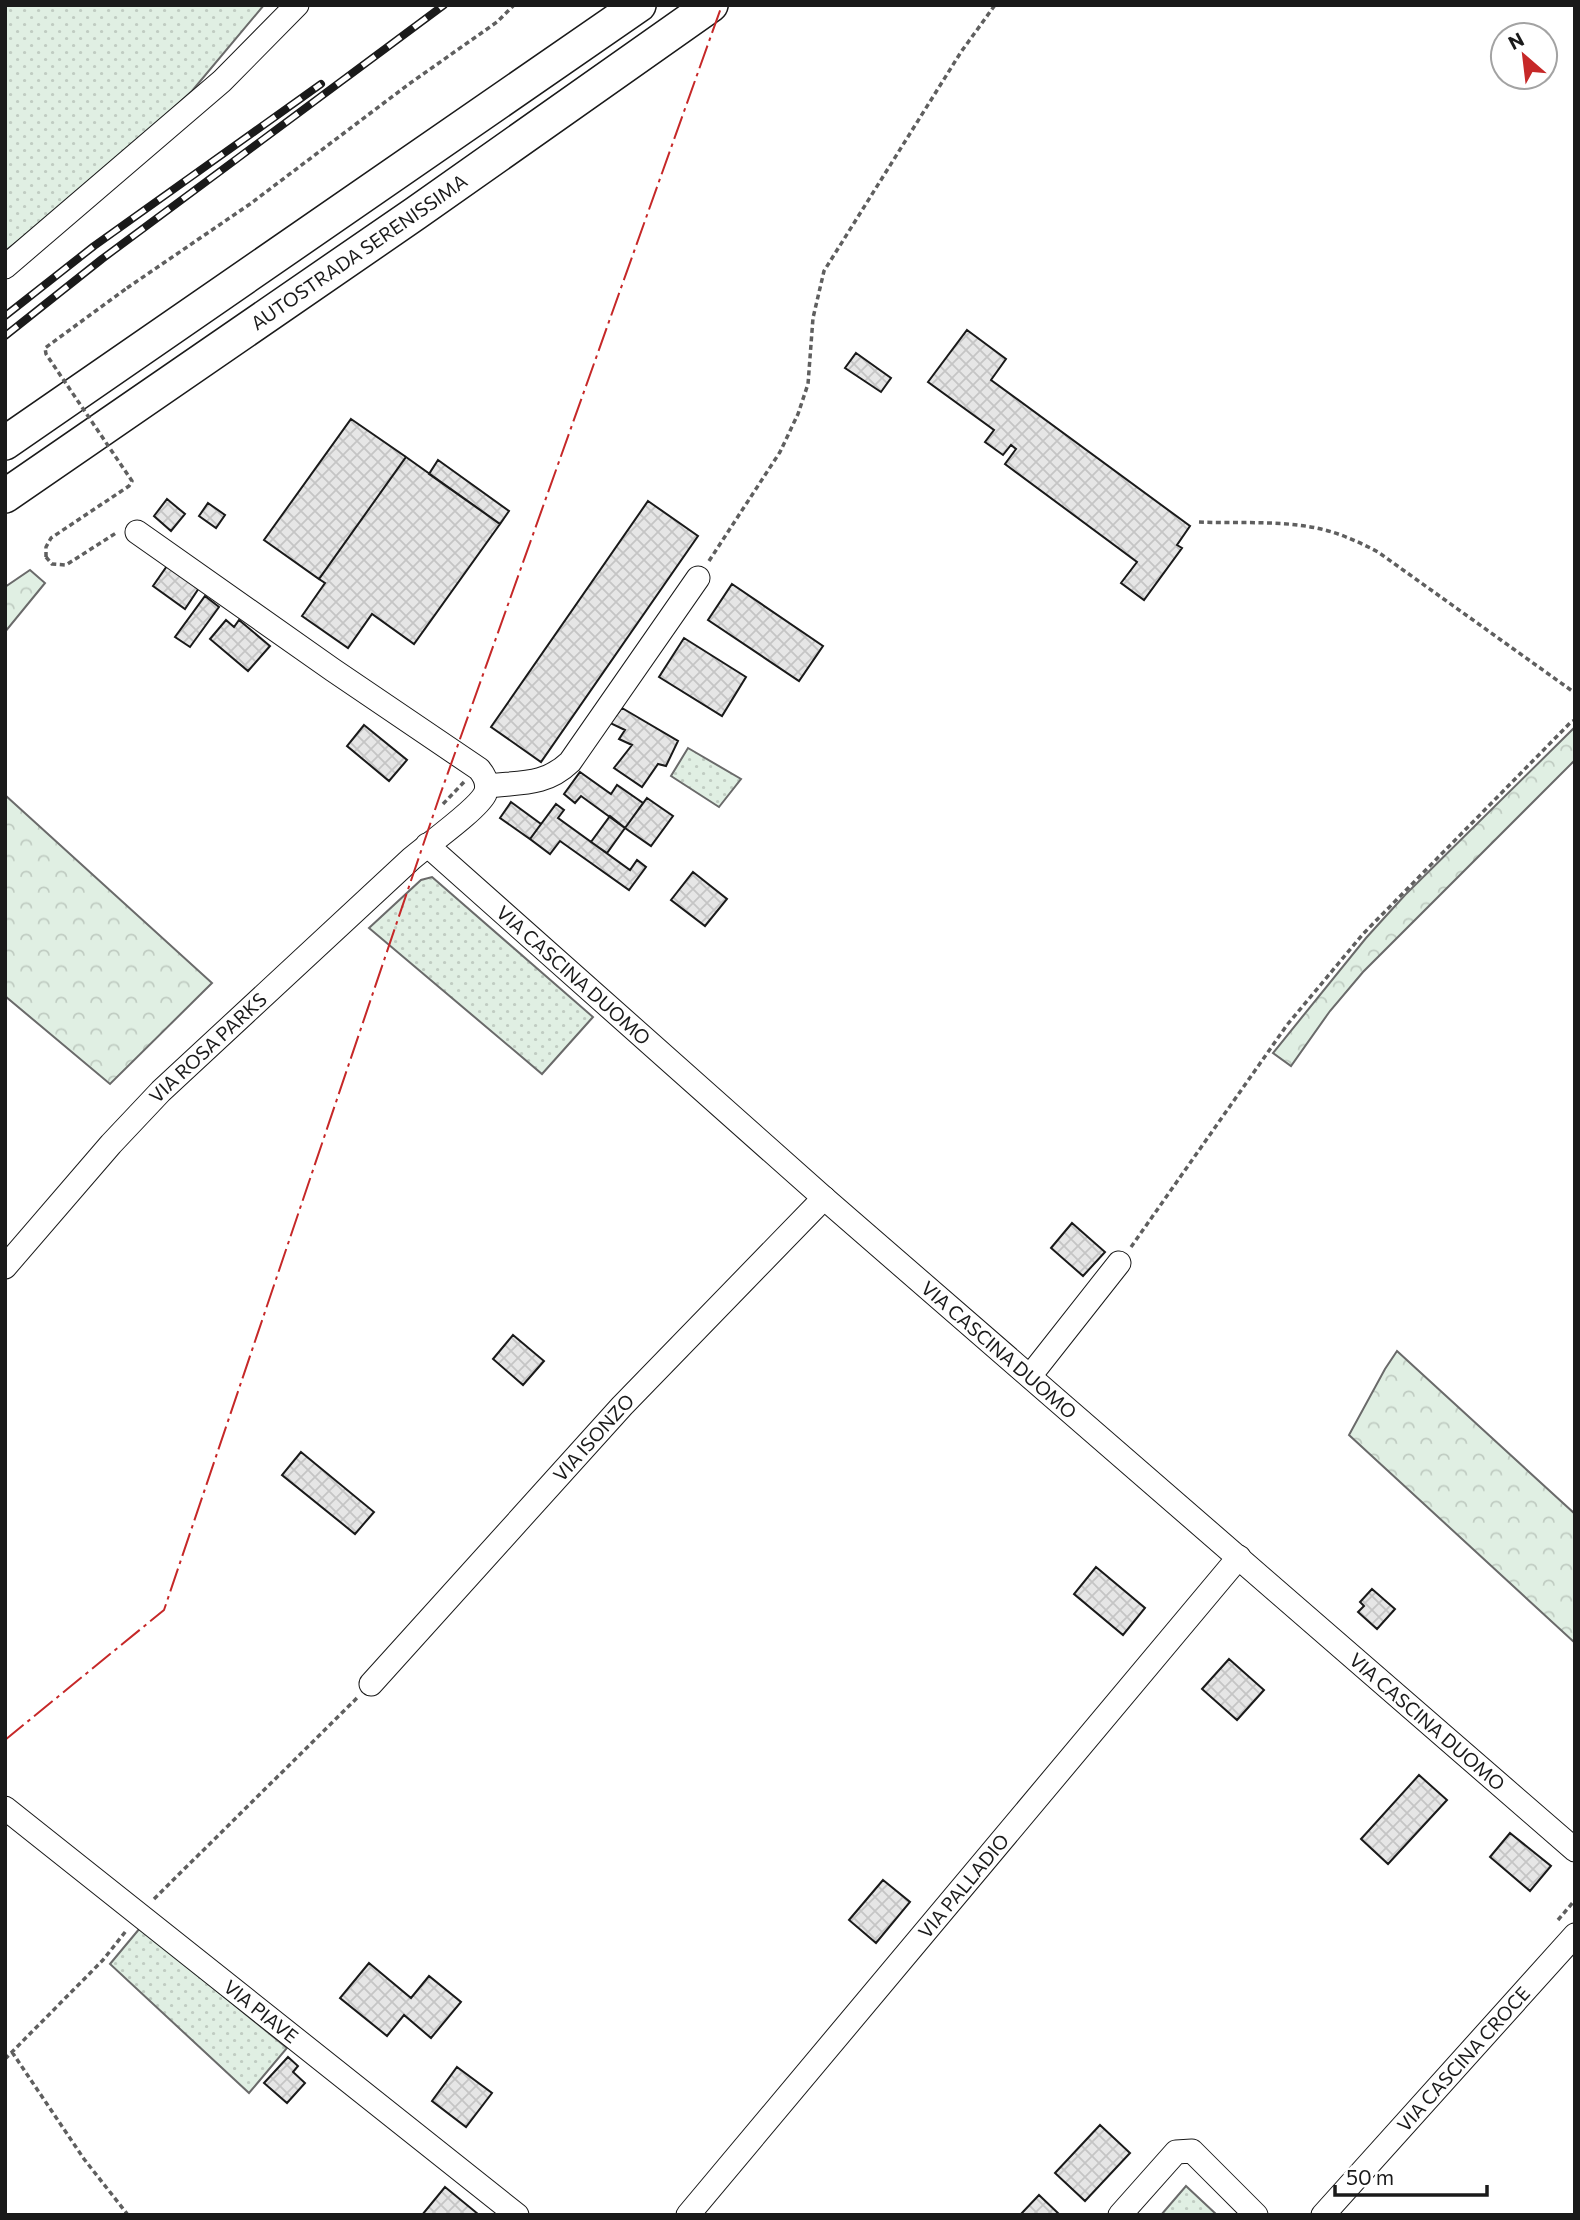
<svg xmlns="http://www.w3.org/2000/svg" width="1580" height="2220" viewBox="0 0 1580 2220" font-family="Commissioner,sans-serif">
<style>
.grass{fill:url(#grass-dots);stroke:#6a6a6a;stroke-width:2}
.forest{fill:url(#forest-crowns);stroke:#6a6a6a;stroke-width:2}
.building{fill:url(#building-cross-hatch);stroke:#1a1a1a;stroke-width:2}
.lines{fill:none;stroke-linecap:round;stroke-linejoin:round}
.minor-casing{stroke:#1a1a1a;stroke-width:25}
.highway-casing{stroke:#1a1a1a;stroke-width:36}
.path{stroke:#5f5f5f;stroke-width:3.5;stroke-dasharray:5 3.5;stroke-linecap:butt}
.minor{stroke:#fff;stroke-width:23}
.highway{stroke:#fff;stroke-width:33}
.rail-casing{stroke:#1a1a1a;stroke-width:8}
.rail{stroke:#fff;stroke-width:5;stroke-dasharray:16;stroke-linecap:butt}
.path-bridge{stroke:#5f5f5f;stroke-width:3.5;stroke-dasharray:5 3.5;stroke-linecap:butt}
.power{stroke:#c62828;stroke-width:2;stroke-dasharray:24 5 3.5 5;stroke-linecap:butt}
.labels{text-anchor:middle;stroke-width:5;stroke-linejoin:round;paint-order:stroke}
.street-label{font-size:19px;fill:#1a1a1a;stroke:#fff}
</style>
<defs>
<pattern id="grass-dots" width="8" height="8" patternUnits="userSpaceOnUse" patternTransform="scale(1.75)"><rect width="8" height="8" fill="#e0efe3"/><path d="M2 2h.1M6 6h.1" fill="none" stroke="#c0ccc2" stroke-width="1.8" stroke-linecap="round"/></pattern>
<pattern id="forest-crowns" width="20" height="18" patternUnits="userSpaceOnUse" patternTransform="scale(1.75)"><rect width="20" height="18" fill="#e0efe3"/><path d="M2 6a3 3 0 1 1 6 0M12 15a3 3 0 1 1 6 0" fill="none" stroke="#c0ccc2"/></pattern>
<pattern id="building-cross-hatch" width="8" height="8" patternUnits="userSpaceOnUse" patternTransform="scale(1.75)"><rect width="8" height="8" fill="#e6e6e6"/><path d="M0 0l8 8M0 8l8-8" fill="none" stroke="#c5c5c5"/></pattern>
</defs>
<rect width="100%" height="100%" fill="#fff"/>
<path class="grass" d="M 5,5 L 264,5 L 192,91 L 80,193 L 5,251 Z
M 688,748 L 741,779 L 719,807 L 671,776 Z
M 432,877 L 593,1017 L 542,1074 L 369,928 L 421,880 Z
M 140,1928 L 287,2048 L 249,2093 L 110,1964 Z
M 1186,2186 L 1217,2215 L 1161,2215 Z"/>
<path class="forest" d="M 30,570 L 45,583 L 5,632 L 5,587 Z
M 1575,727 L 1575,760 L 1363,972 L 1330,1011 L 1291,1066 L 1273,1053 L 1366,938 L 1405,895 Z
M 5,795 L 212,983 L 110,1084 L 5,996 Z
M 1397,1351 L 1575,1514 L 1575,1643 L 1349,1435 L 1385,1369 Z"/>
<path class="building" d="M 967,330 L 1006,359 L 991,380 L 1190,526 L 1177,545 L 1182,548 L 1144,600 L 1121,583 L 1137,562 L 1005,464 L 1016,449 L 1011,445 L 1003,455 L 985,442 L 994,430 L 928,382 Z
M 856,353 L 891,378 L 881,392 L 845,368 Z
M 351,419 L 406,457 L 319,579 L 264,540 Z
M 406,457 L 500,524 L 414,644 L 372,614 L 348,648 L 302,616 L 325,583 L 319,579 Z
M 438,460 L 509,511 L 500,524 L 429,474 Z
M 167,499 L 185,514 L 171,531 L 154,516 Z
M 648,501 L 698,536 L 541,762 L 491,727 Z
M 208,503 L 225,515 L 216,528 L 199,516 Z
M 167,566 L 199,588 L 185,609 L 153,586 Z
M 732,584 L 823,646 L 799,681 L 708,620 Z
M 205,596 L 219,607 L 190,647 L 175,637 Z
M 226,620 L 234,627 L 239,620 L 270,646 L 248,671 L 210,639 Z
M 684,638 L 746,677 L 722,716 L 659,677 Z
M 622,708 L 678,741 L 666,766 L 658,764 L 642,787 L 614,768 L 632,745 L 619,739 L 625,730 L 610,723 Z
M 364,725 L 407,760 L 389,781 L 347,746 Z
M 580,772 L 611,794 L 617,785 L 643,803 L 625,828 L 581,796 L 575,803 L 564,794 Z
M 647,798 L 673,816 L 651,846 L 625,828 Z
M 511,802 L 541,824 L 530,839 L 500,818 Z
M 556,804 L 564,810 L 558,818 L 630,870 L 637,860 L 646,867 L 629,890 L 560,841 L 550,854 L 530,839 Z
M 610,816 L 625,828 L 607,853 L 591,842 Z
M 693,872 L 727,899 L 705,926 L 671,900 Z
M 1072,1223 L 1105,1252 L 1083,1276 L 1051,1248 Z
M 513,1335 L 544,1361 L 523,1385 L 493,1359 Z
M 301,1452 L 374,1512 L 355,1534 L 282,1475 Z
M 1096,1567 L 1145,1608 L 1123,1635 L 1074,1594 Z
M 1372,1589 L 1395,1609 L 1377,1629 L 1358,1612 L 1364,1606 L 1360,1602 Z
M 1229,1659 L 1264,1690 L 1237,1720 L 1202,1689 Z
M 1419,1775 L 1447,1800 L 1388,1864 L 1361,1839 Z
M 1510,1833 L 1551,1866 L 1530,1891 L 1490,1857 Z
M 883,1880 L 910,1902 L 876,1943 L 849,1920 Z
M 369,1963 L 411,1998 L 429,1976 L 461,2002 L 431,2038 L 404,2015 L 387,2036 L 340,1998 Z
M 288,2057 L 298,2066 L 293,2072 L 305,2083 L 287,2103 L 264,2083 Z
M 457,2067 L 492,2093 L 466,2127 L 432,2101 Z
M 1100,2125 L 1130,2153 L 1085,2201 L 1055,2173 Z
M 445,2187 L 478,2214 L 477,2215 L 422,2215 Z
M 1039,2195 L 1060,2215 L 1020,2215 Z"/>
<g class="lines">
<g class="minor-casing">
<g id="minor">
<path d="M 5,267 L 222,81 L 297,5"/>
<path d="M 487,786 C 520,782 545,786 570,762 L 698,578"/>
<path id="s1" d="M 427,845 L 824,1198 L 1575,1850"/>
<path id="s2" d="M 5,1267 L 111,1144 L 161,1091 L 411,859 C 427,845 477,810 485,794 C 489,785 485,776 479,769 L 333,670 L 137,532"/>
<path d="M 1030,1376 L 1119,1263"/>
<path id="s3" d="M 371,1684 L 622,1406 L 824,1198"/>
<path id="s4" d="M 5,1808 L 517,2215"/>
<path id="s5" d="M 688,2215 L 1239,1557"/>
<path d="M 1120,2215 L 1176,2152 L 1192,2151 L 1256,2215"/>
<path id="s6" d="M 1323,2215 L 1575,1935"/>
</g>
</g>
<g class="highway-casing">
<g id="highway">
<path d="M 5,443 L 639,5"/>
<path id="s7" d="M 5,496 L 416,213 L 711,5"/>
</g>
</g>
<path class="path" d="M 127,288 L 250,204 L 409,84 L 497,22 L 514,5
M 1199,522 C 1242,524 1290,519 1332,532 C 1348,537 1363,544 1378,552 L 1575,693
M 46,557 L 52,564 L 66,565 L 116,533
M 709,561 L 780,452 L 798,414 L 808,384 L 813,318 L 824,271 L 961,52 L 995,5
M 443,804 L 464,782
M 1131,1247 L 1287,1025 L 1363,934 L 1571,722 L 1575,720
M 154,1899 L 358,1697
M 1558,1920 L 1575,1900
M 12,2052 L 84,2159 L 128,2215
M 5,2059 L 103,1960 L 126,1931"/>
<use href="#minor" class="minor"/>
<use href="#highway" class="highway"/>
<g class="rail-casing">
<path id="rail" d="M 5,316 L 94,246 L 321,84
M 5,336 L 102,259 L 444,5"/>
</g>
<use href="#rail" class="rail"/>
<path class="path-bridge" d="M 46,557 L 46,547 L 51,538 L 129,486 L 132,481 L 46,354 L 45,348 L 127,288"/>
<path class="power" d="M 5,1740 L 164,1610 L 440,795 L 722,5"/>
</g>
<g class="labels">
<g class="street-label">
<text dy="7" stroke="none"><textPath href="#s7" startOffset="430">AUTOSTRADA SERENISSIMA</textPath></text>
<text dy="7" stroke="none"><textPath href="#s1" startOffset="196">VIA CASCINA DUOMO</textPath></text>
<text dy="7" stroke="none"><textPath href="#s2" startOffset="299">VIA ROSA PARKS</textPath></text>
<text dy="7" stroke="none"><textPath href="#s1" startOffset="763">VIA CASCINA DUOMO</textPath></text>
<text dy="7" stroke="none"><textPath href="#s3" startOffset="332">VIA ISONZO</textPath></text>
<text dy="7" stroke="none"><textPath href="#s1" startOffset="1330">VIA CASCINA DUOMO</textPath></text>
<text dy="7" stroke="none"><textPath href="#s5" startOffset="429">VIA PALLADIO</textPath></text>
<text dy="7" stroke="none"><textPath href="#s4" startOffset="327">VIA PIAVE</textPath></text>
<text dy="7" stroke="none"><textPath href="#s6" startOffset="210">VIA CASCINA CROCE</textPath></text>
</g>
</g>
<rect width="1580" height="2220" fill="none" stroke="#1a1a1a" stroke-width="14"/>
<g transform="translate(1524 56) rotate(332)"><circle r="33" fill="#ffffff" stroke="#a3a3a3" stroke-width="2"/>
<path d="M0-5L12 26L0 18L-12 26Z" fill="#c62828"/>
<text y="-10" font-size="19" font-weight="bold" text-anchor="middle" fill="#1a1a1a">N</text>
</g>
<path d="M1335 2185v10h152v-10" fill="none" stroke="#1a1a1a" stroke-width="3.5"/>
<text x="1346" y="2185" font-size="21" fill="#1a1a1a" stroke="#ffffff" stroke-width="5" paint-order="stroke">50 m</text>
</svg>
